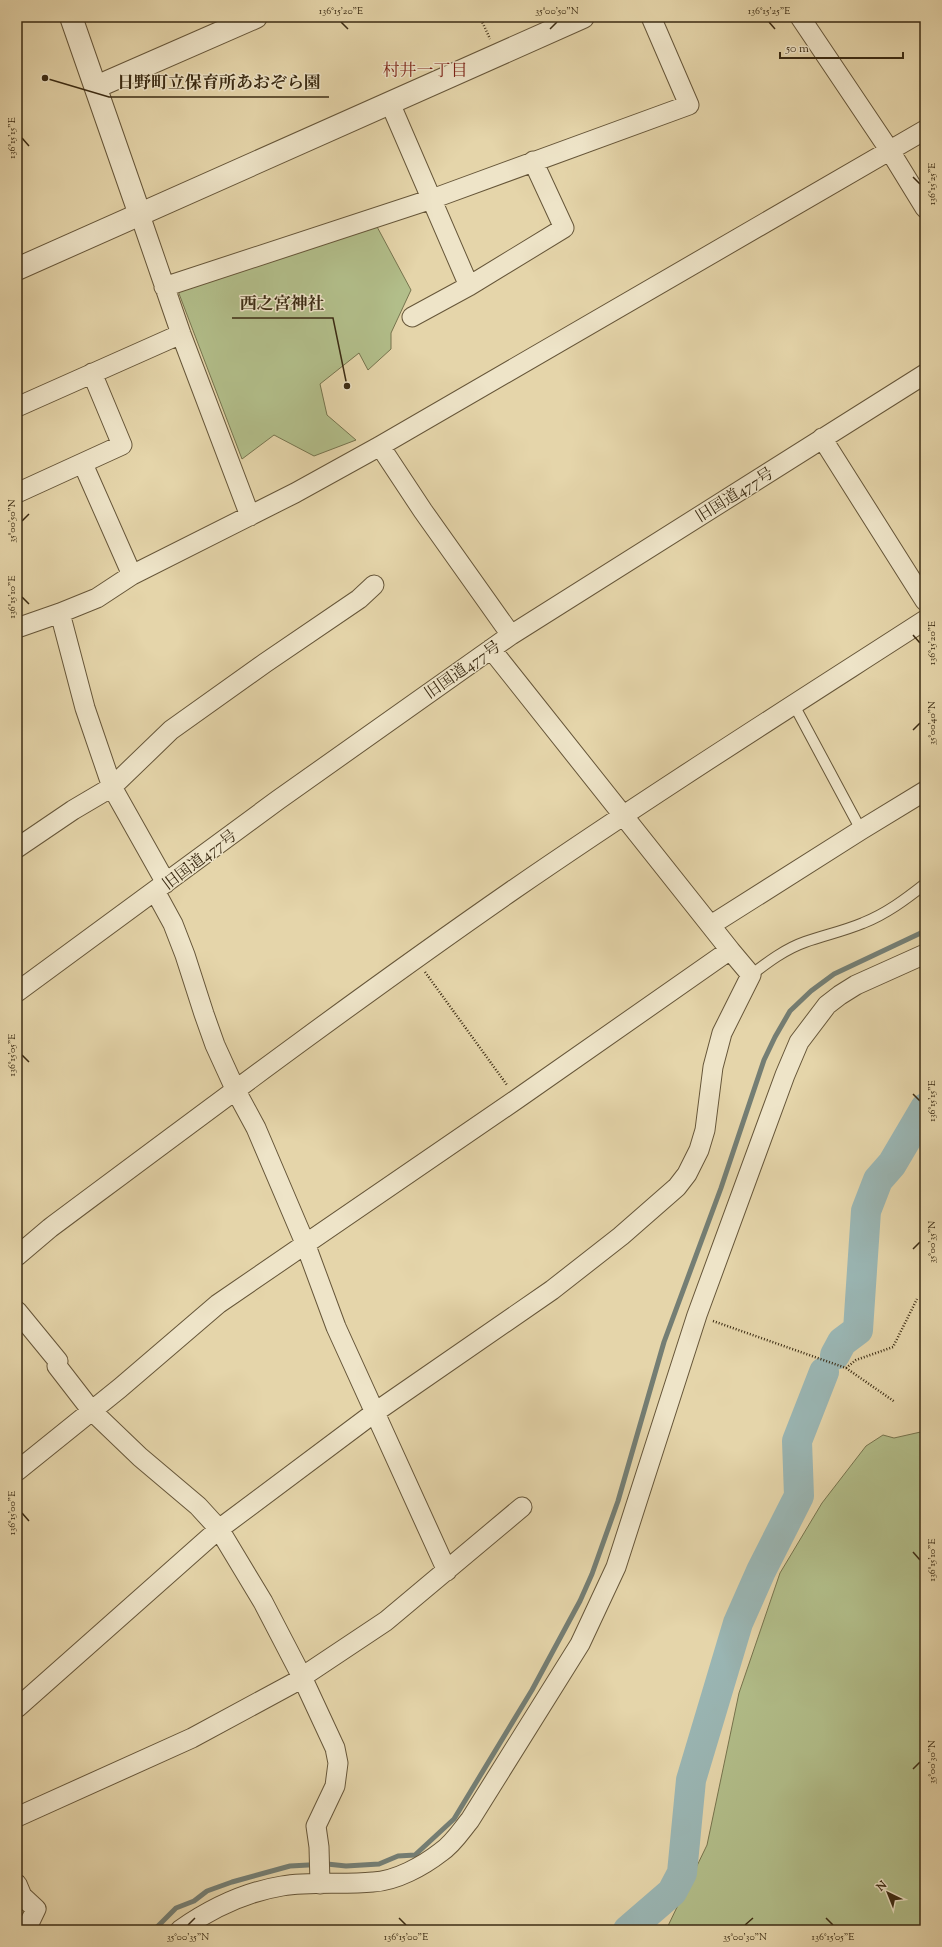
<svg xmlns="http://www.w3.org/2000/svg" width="942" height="1947" viewBox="0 0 942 1947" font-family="'Sorts Mill Goudy','Noto Serif JP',serif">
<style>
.green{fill:#b2be8a;stroke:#76744e}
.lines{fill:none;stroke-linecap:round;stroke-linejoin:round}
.stream{stroke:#747e74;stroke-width:5}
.river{stroke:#9ab6b4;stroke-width:30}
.service-casing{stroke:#665639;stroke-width:12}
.minor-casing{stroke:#665639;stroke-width:21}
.tertiary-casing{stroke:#665639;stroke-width:24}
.path{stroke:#3b2b13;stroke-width:2.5;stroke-dasharray:1 2;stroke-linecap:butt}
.service{stroke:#eee4c8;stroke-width:10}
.minor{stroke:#eee4c8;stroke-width:19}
.tertiary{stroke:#eee4c8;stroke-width:22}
.ticks{fill:none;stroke:#3b2b13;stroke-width:1.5}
.labels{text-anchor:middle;stroke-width:3;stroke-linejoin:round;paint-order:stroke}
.street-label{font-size:16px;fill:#3b2b13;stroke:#eee4c8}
.neighbourhood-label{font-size:17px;fill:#7a1f14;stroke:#eee4c8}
.leader{fill:none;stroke:#3b2b13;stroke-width:1.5}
.callout-dot{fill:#3b2b13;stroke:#eee4c8;stroke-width:1.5}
.callout-label{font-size:17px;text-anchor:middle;font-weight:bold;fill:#3b2b13;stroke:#eee4c8;stroke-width:3;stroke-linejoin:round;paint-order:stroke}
.neatline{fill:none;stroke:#3b2b13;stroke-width:1.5}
.ticks-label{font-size:10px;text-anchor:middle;fill:#3b2b13}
</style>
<rect width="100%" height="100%" fill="#e5d5aa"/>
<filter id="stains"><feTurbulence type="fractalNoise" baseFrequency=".005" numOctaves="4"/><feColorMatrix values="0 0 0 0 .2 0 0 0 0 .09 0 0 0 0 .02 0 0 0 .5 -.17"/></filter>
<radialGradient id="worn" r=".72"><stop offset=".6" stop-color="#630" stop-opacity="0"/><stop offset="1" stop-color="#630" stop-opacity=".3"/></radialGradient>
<path class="green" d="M 375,223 L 411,290 L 391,333 L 391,349 L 368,370 L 359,353 L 320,384 L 327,415 L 356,440 L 314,456 L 274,435 L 242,459 L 178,291 Z
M 925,1431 L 925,1930 L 666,1930 L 707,1845 L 739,1693 L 780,1573 L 822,1503 L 866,1446 L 883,1435 L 894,1438 Z"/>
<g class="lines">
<path class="stream" d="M 154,1930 L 176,1908 L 194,1901 L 207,1891 L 232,1882 L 290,1866 L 327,1864 L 346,1866 L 379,1864 L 398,1856 L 415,1855 L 454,1819 L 532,1690 L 580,1601 L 592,1574 L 618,1501 L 664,1342 L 721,1188 L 764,1060 L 775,1037 L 790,1011 L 811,991 L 834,974 L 925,931"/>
<path class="river" d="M 835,1355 L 842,1342 L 858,1330 L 866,1211 L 878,1180 L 892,1164 L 925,1108
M 628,1930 L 672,1892 L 682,1873 L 691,1780 L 738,1623 L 761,1571 L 799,1496 L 797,1441 L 824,1372"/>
<g class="service-casing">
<path id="service" d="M 794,705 L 861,830
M 751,975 C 768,962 785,949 805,942 C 825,935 844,931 863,923 C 886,914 906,899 925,884"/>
</g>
<g class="minor-casing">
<path id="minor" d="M 800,17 L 890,151 L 925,208
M 390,103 L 469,286
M 140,215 L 181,334 L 250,516
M 164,287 L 432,199 L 689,105 L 651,17
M 412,317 L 469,286 L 564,228 L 533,161
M 17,407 L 181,334
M 822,438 L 925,601
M 380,446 L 423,511 L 511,635
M 83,464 L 132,575
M 17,493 L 122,445 L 92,373
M 60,613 L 85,708 L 112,787 L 166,883
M 17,628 L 60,613 L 97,598 L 132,575 L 295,493 L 380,446 L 925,130
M 17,848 L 73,810 L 112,787 L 171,730 L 265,663 L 359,599 L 374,585
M 155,891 L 173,924 L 185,955 L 204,1014 L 215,1045 L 236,1091 L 256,1128 L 305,1243 L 336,1327 L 447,1571
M 711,925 L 861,830 L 925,791
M 17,992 L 278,800 L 511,635 L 925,374
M 17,1256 L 50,1228 C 203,1114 356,999 513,890 C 648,797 787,709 925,620
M 17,1311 L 58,1361 L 57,1366 L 91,1410 L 140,1457 L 198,1506 L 219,1529 L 263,1602 L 302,1677 L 335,1748 L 338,1763 L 335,1786 L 316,1826 L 319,1847 L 320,1884
M 17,1471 L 120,1388 L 218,1304 L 517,1099 L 730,950 L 491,649
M 302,1677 L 386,1621 L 522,1507
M 17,1708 L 219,1529 L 374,1413 L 552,1290 L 621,1236 L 677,1187 L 687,1174 L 699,1150 L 705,1130 L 713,1067 L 722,1033 L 751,975 L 730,950
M 17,1817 L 192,1738 L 303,1678
M 17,1884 L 22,1896 L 36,1909 L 26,1930
M 180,1930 C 210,1909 245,1892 282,1886 C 311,1881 343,1885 373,1882 C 396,1881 423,1866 441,1852 C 453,1844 461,1831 470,1820 L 580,1644 L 616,1567 L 697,1315 L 785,1075 L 799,1042 L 827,1005 L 840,995 L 856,985 L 925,954"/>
</g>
<g class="tertiary-casing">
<path id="tertiary" d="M 71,17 L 140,215
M 96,87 L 256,17
M 17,269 L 583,17"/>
</g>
<path class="path" d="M 480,17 L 490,39
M 425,972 L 507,1085
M 713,1321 L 846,1368 L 895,1402
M 846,1368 L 856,1360 L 893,1347 L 917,1299"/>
<use href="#service" class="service"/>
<use href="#minor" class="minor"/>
<use href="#tertiary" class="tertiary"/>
</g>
<path class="ticks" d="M 341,22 L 348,29M 769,22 L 775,29M 550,29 L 557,22M 22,138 L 29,146M 913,177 L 920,184M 22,521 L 29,514M 22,597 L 29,604M 913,635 L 920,643M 913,730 L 920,723M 22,1055 L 29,1062M 913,1094 L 920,1101M 913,1249 L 920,1242M 22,1513 L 29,1521M 913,1552 L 920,1560M 913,1769 L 920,1762M 399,1918 L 406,1925M 826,1918 L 833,1925M 188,1925 L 195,1918M 745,1925 L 753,1918"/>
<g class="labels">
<g class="street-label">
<text transform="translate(734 494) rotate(-32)" y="6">旧国道477号</text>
<text transform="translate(462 669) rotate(-35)" y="6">旧国道477号</text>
<text transform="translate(199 859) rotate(-37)" y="6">旧国道477号</text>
</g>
<g class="neighbourhood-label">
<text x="425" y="76">村井一丁目</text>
</g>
</g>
<path class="leader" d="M45 78L109 97H329M347 386L333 318H232"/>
<g class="callout-dot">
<circle cx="45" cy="78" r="4"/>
<circle cx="347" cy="386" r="4"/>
</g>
<g class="callout-label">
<text x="219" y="88">日野町立保育所あおぞら園</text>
<text x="282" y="309">西之宮神社</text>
</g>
<rect width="942" height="1947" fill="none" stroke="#e5d5aa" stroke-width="44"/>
<g transform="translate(888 1893) rotate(317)" stroke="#eee4c8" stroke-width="3" paint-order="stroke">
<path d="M0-3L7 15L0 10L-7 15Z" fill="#3b2b13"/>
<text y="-6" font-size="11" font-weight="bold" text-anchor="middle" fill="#3b2b13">N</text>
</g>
<path d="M780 52v6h123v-6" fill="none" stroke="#3b2b13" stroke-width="2"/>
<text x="786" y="52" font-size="12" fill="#3b2b13" stroke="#eee4c8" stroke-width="3" paint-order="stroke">50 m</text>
<rect x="22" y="22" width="898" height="1903" class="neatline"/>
<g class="ticks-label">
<text x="341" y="14">136°15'20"E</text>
<text x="557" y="14">35°00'50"N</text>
<text x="769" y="14">136°15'25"E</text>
<text transform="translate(11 138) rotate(-90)" y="4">136°15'15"E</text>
<text transform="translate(931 184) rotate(-90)" y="4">136°15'25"E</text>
<text transform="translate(11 521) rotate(-90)" y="4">35°00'50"N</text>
<text transform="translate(11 597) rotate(-90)" y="4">136°15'10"E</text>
<text transform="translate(931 643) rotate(-90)" y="4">136°15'20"E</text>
<text transform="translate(931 723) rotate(-90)" y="4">35°00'40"N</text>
<text transform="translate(11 1055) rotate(-90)" y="4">136°15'05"E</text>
<text transform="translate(931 1101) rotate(-90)" y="4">136°15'15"E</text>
<text transform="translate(931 1242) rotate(-90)" y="4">35°00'35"N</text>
<text transform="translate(11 1513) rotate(-90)" y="4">136°15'00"E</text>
<text transform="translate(931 1560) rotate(-90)" y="4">136°15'10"E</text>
<text transform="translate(931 1762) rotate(-90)" y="4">35°00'30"N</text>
<text x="188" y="1940">35°00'35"N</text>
<text x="406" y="1940">136°15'00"E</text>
<text x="745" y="1940">35°00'30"N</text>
<text x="833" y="1940">136°15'05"E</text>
</g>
<rect width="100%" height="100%" filter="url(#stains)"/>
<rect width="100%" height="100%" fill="url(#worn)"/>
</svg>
